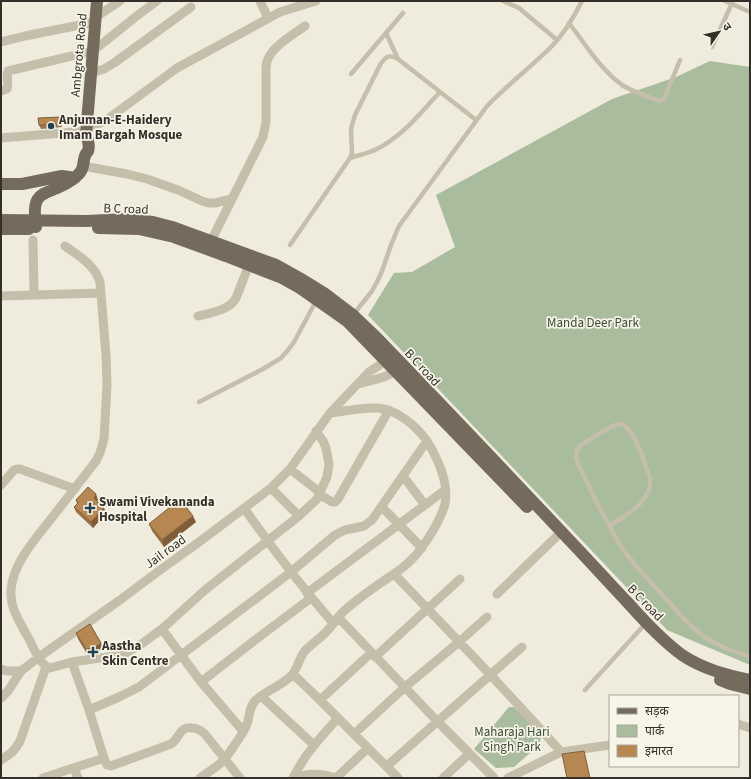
<svg xmlns="http://www.w3.org/2000/svg" width="751" height="779" viewBox="0 0 751 779" font-family="'Source Sans 3','Noto Sans Devanagari',sans-serif">
<style>
.green{fill:#aabc9e}
.lines{fill:none;stroke-linecap:round;stroke-linejoin:round}
.lane{stroke:#c5beaa;stroke-width:4.5}
.street{stroke:#c5beaa;stroke-width:9}
.primary{stroke:#746b5c;stroke-width:12}
.wall{fill:#9d7447}
.shaded-wall{fill:#805e39}
.building{fill:#b78752;stroke:#805e39}
.poi-dot{fill:#234050;stroke:#f7f4e8;stroke-width:1.5}
.labels{text-anchor:middle;stroke-width:3.5;stroke-linejoin:round;paint-order:stroke}
.street-label{font-size:13px;fill:#342f29;stroke:#f7f4e8}
.poi-label{font-size:13px;font-weight:bold;fill:#342f29;stroke:#f7f4e8;text-anchor:start}
.park-label{font-size:13px;fill:#3a4f2f;stroke:#f7f4e8}
</style>
<rect width="100%" height="100%" fill="#efebdd"/>
<path class="green" d="M 710,61 L 750,67 L 750,665 L 667,630 L 368,315 L 394,273 L 412,272 L 455,247 L 436,195 L 612,99 L 676,77 Z
M 509,707 L 514,707 L 542,736 L 538,746 L 514,767 L 496,768 L 474,749 Z"/>
<g class="lines">
<path class="lane" d="M 503,1 L 519,8 L 557,40
M 725,1 L 750,12
M 569,23 C 585,44 601,70 622,85 C 633,92 645,95 656,100 L 661,101 L 664,99 L 680,60
M 386,33 L 398,59
M 712,47 L 733,1
M 351,74 L 403,13
M 350,158 C 359,155 369,153 377,149 C 403,136 421,112 440,92
M 290,245 L 350,158 L 352,153 L 351,129 L 355,115 L 380,65 C 386,56 389,54 398,59 L 476,120
M 353,315 L 372,291 L 377,282 L 382,271 L 391,245 L 399,226 L 487,106 C 507,85 530,68 551,47 C 564,34 574,17 582,1
M 199,402 L 263,369 L 281,358 L 288,350 L 294,342 L 316,301
M 610,526 C 626,515 653,501 650,478 C 645,466 634,423 619,424 C 611,425 589,440 581,445 L 577,450 L 576,456 L 578,464 L 599,507 L 621,547 L 637,567 L 686,621 L 698,632 L 709,640 L 725,648 L 750,657
M 585,690 L 646,623"/>
<path class="street" d="M 260,1 L 268,18
M 96,17 L 120,1
M 1,42 L 25,36 L 95,22
M 91,73 L 104,69 L 114,63 L 191,7
M 1,91 L 7,89 C 9,83 6,77 8,71 L 93,51 L 138,15 L 157,1
M 87,125 L 96,125 L 105,121 L 177,68 L 280,12 L 316,1
M 1,138 L 87,131
M 83,166 L 127,174 L 147,179 L 178,190 L 202,201 L 209,203 L 215,203 L 232,199
M 33,240 L 34,294
M 211,241 L 263,137 L 266,122 L 266,71 C 266,67 266,63 268,59 C 273,46 294,34 305,26
M 65,246 C 79,256 95,265 100,282 L 106,355 L 107,384 L 104,439 L 100,453 L 96,461 C 82,479 68,497 54,515 C 38,536 12,563 11,591 C 10,609 21,624 29,639 C 33,647 41,666 50,668 L 72,662
M 1,296 L 101,293
M 198,316 C 210,313 230,310 236,298 L 249,265
M 358,384 C 374,379 387,379 400,367
M 290,469 L 317,490 L 319,494 L 332,502 L 335,502 L 338,499 L 389,410
M 403,476 L 425,505
M 1,485 L 14,470 L 17,469 L 20,469 L 75,489
M 271,488 L 299,516
M 382,507 L 422,548
M 244,508 C 272,548 301,586 333,623
M 394,574 C 450,632 507,691 561,752
M 307,593 L 445,490
M 497,594 L 556,537
M 338,617 L 437,721 L 494,778
M 162,629 L 205,590 L 299,516 L 317,499 L 327,477 L 329,464 L 326,448 L 323,441 L 316,431
M 375,657 L 460,579
M 1,669 L 7,671 L 21,671
M 293,674 L 320,700 L 398,778
M 201,682 L 255,640 L 311,598
M 261,696 L 314,745
M 1,698 L 8,691 L 21,671 L 39,657 L 120,600 L 156,573 L 199,542 L 271,488 L 290,469 L 330,413 L 369,372 L 390,358
M 320,700 L 371,653
M 89,710 L 119,697 L 139,687 L 291,572 L 335,535 L 345,530 L 364,526 L 372,520 L 427,441
M 738,724 L 750,728
M 354,734 L 405,687 L 459,642 L 487,617
M 104,758 L 107,765 L 111,766 L 171,744 C 180,738 179,726 192,728 C 197,728 200,730 204,733 L 240,778
M 1,760 C 11,753 14,752 20,741 L 46,667
M 387,766 L 522,647
M 74,768 L 78,778
M 43,778 L 104,758 L 89,710 L 72,662 L 121,655 C 136,650 149,638 162,629 L 201,682 L 243,731
M 200,778 C 208,772 217,767 224,760 C 229,754 233,747 238,740 C 241,735 245,730 247,724 C 250,716 249,706 256,700 C 267,690 281,686 291,676 C 297,670 299,659 304,652 C 310,645 318,640 324,634 C 332,627 336,618 344,611 C 356,600 369,591 382,582 C 392,575 403,569 411,560 C 419,553 425,543 431,534 C 437,524 442,515 445,504 C 449,483 438,459 427,441 C 416,426 398,410 378,408 C 363,407 346,411 330,413
M 293,778 C 305,754 320,738 338,718
M 297,778 C 308,772 325,774 336,778
M 336,778 L 368,748
M 443,778 L 469,754
M 508,778 L 561,752 L 610,745"/>
<path class="primary" d="M 1,184 L 22,184 L 62,176 L 75,178
M 1,220 L 87,221 L 126,219 L 153,222 L 172,227 L 276,265 L 303,280 L 324,293 L 353,315 L 374,335 C 441,404 508,475 574,545 C 593,565 611,585 630,605 C 646,623 663,641 682,655 C 703,669 726,675 750,680
M 36,227 C 30,185 47,198 72,180 C 75,177 79,175 81,171 C 84,167 83,161 85,156 C 85,154 87,153 88,151 C 90,146 88,140 86,135 L 97,1
M 98,228 L 139,229 L 174,237 L 226,256 L 282,278 L 300,288 L 347,321 L 527,507
M 1,229 L 29,229
M 720,680 L 730,684 L 750,689"/>
</g>
<path class="wall" d="M 62,121 L 62,127 L 41,129 L 39,125 Z
M 76,500 L 98,500 L 97,501 L 104,508 L 106,513 L 93,528 L 76,512 L 74,507 L 77,504 Z
M 196,522 L 164,547 L 152,531 L 149,524 Z
M 76,633 L 103,648 L 96,653 L 87,654 L 78,639 Z"/>
<path class="shaded-wall" d="M 61,117 L 62,121 L 62,127 L 61,124 Z
M 96,494 L 98,500 L 95,503 L 94,498 Z
M 104,508 L 106,513 L 93,528 L 91,522 Z
M 193,516 L 196,522 L 164,547 L 162,540 Z
M 101,643 L 103,648 L 96,653 L 94,648 Z"/>
<path class="building" d="M 61,117 L 61,124 L 39,125 L 38,118 Z
M 88,487 L 96,494 L 94,498 L 104,508 L 91,522 L 74,507 L 78,503 L 76,500 Z
M 180,499 L 193,516 L 162,540 L 149,524 Z
M 90,624 L 101,643 L 94,648 L 86,649 L 76,633 Z
M 584,751 L 590,778 L 567,778 L 562,754 Z"/>
<g class="poi-dot">
<circle cx="51" cy="126" r="4"/>
<path d="M88 502h4v4h4v4h-4v4h-4v-4h-4v-4h4z"/>
<path d="M91 646h4v4h4v4h-4v4h-4v-4h-4v-4h4z"/>
</g>
<g class="labels">
<g class="street-label">
<text transform="translate(78 55) rotate(-85)" y="5">Ambgrota Road</text>
<text transform="translate(126 208) rotate(2)" y="5">B C road</text>
<text transform="translate(423 367) rotate(47)" y="5">B C road</text>
<text transform="translate(165 551) rotate(-36)" y="5">Jail road</text>
<text transform="translate(646 602) rotate(46)" y="5">B C road</text>
</g>
<g class="poi-label">
<text x="59" y="124">Anjuman-E-Haidery<tspan x="59" dy="15">Imam Bargah Mosque</tspan></text>
<text x="99" y="506">Swami Vivekananda<tspan x="99" dy="15">Hospital</tspan></text>
<text x="102" y="650">Aastha<tspan x="102" dy="15">Skin Centre</tspan></text>
</g>
<g class="park-label">
<text x="593" y="327">Manda Deer Park</text>
<text x="512" y="736">Maharaja Hari<tspan x="512" dy="15">Singh Park</tspan></text>
</g>
</g>
<rect width="751" height="779" fill="none" stroke="#342f29" stroke-width="4"/>
<rect x="609" y="695" width="130" height="72" fill="#f7f4e8" stroke="#a9a59c"/>
<rect x="617" y="708" width="20" height="6" fill="#746b5c" stroke="#a9a59c"/>
<text x="645" y="715" font-size="12" fill="#342f29">सड़क</text>
<rect x="617" y="725" width="20" height="12" fill="#aabc9e" stroke="#a9a59c"/>
<text x="645" y="735" font-size="12" fill="#342f29">पार्क</text>
<rect x="617" y="745" width="20" height="12" fill="#b78752" stroke="#a9a59c"/>
<text x="645" y="755" font-size="12" fill="#342f29">इमारत</text>
<g transform="translate(719 32) rotate(56)" stroke="#f7f4e8" stroke-width="3" paint-order="stroke">
<path d="M0-3L7 15L0 10L-7 15Z" fill="#342f29"/>
<text y="-6" font-size="11" font-weight="bold" text-anchor="middle" fill="#342f29">उ</text>
</g>
</svg>
